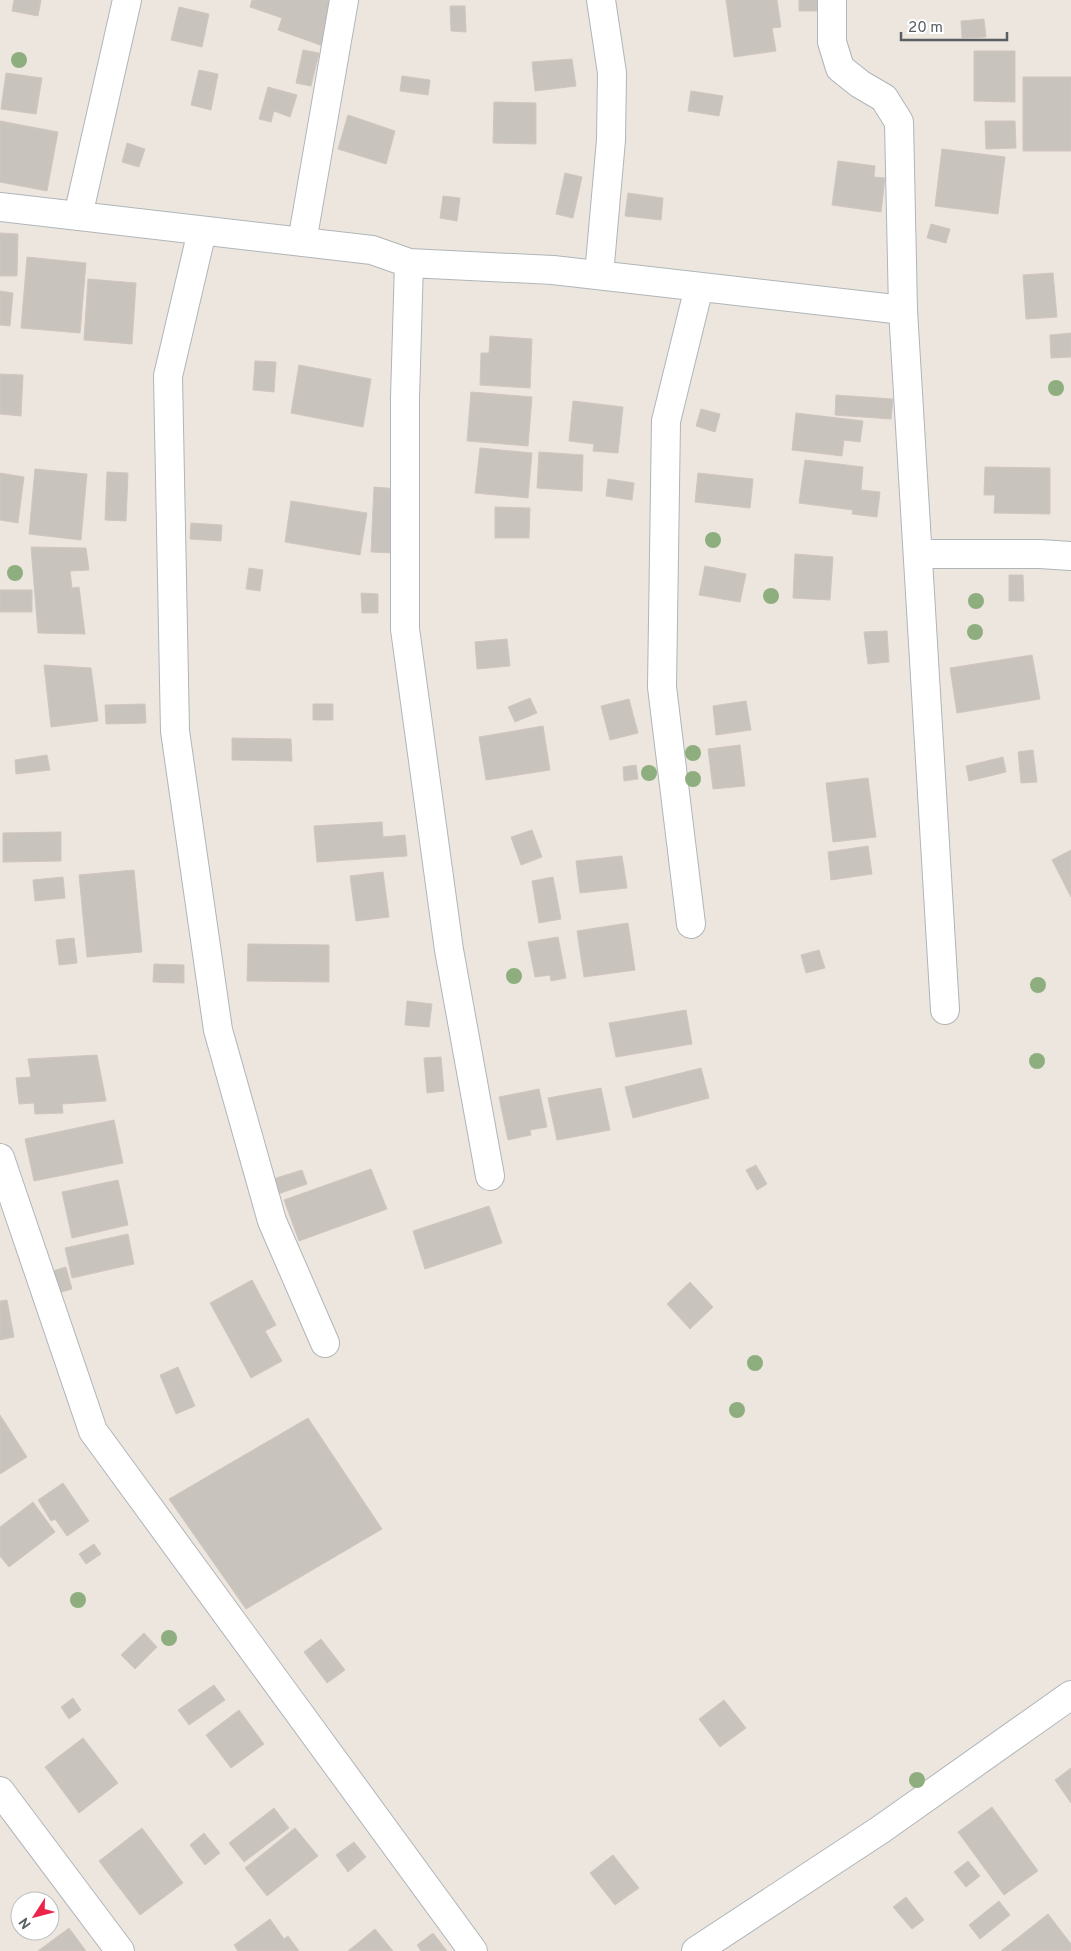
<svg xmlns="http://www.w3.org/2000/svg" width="1071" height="1951" viewBox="0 0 1071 1951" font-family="Overpass,sans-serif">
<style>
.building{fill:#c9c3be;stroke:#d1c6bd}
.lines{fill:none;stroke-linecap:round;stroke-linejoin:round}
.minor-casing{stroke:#b0b5b8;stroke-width:30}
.minor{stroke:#fff;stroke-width:28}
.tree{fill:#8eae7f}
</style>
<rect width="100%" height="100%" fill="#ece6df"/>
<path class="building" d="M 14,0 L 41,0 L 38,16 L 12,11 Z
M 252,0 L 338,0 L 323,46 L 278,30 L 282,18 L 250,7 Z
M 726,0 L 777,0 L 781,27 L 772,28 L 776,51 L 734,57 Z
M 799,0 L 818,0 L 818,11 L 799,11 Z
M 450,6 L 465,6 L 466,32 L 451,31 Z
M 179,7 L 209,14 L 202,47 L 171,40 Z
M 984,19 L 986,37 L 962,38 L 961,21 Z
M 303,50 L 319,53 L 311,86 L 296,83 Z
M 974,51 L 1015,51 L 1015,102 L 974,101 Z
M 572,59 L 576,86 L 535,91 L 532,62 Z
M 199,70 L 218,74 L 211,110 L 191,105 Z
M 6,73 L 42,78 L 36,114 L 1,109 Z
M 402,76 L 430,80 L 428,95 L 400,91 Z
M 1023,77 L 1071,77 L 1071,151 L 1023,151 Z
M 268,87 L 297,95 L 290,117 L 274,111 L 271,122 L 259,119 Z
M 691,91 L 723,96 L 719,116 L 688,111 Z
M 494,102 L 536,103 L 536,144 L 493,143 Z
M 348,115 L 395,131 L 386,164 L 338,149 Z
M 0,121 L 58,132 L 47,191 L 0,182 Z
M 985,121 L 1015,121 L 1016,148 L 986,149 Z
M 127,143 L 145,149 L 139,167 L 122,162 Z
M 942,149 L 1005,157 L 998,214 L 935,206 Z
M 838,161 L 875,166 L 874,177 L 885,178 L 881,212 L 832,205 Z
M 565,173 L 582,177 L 573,218 L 556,214 Z
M 628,193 L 663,198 L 661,220 L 625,216 Z
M 443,196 L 460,198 L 457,221 L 440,218 Z
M 931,224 L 950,229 L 946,243 L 927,238 Z
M 0,233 L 18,234 L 17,276 L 0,276 Z
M 27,257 L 86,263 L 80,333 L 21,328 Z
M 1053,273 L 1057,317 L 1026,319 L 1023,275 Z
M 88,279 L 136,283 L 132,344 L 84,340 Z
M 0,291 L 13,293 L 10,326 L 0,325 Z
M 1071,333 L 1071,357 L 1051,358 L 1050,335 Z
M 490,336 L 532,339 L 530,388 L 480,385 L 481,353 L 489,353 Z
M 255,361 L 276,362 L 274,392 L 253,390 Z
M 299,365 L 371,379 L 363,427 L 291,413 Z
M 0,374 L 23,375 L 21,416 L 0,414 Z
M 471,392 L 532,397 L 528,446 L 467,441 Z
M 836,395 L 893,399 L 891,419 L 835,415 Z
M 573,401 L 623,407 L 618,453 L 593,451 L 594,444 L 569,441 Z
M 701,409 L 720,414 L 715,432 L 696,426 Z
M 796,413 L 863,421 L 860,442 L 844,440 L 842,456 L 792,450 Z
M 480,448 L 532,453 L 528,498 L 475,493 Z
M 539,452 L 583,455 L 582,491 L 537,488 Z
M 805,460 L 863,467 L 861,490 L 880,492 L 877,517 L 852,514 L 853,510 L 799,503 Z
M 985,467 L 1050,468 L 1050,514 L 994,513 L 995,495 L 984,495 Z
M 35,469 L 87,474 L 81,540 L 29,534 Z
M 107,472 L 128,473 L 126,521 L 105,520 Z
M 0,473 L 24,477 L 18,523 L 0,520 Z
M 698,473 L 753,479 L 750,508 L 695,502 Z
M 608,479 L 634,483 L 632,500 L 606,496 Z
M 374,487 L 398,489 L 395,553 L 371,552 Z
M 291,501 L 367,513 L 360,555 L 285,542 Z
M 495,507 L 530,508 L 529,538 L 495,538 Z
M 191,523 L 222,525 L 221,541 L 190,539 Z
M 31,547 L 86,548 L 89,570 L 70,571 L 72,588 L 79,587 L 85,634 L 38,633 Z
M 795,554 L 833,557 L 830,600 L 793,598 Z
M 705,566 L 746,574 L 740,602 L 699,595 Z
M 249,568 L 263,570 L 260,591 L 246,589 Z
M 1009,575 L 1023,575 L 1024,601 L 1009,601 Z
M 0,590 L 32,590 L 32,612 L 0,612 Z
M 361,593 L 378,594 L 378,613 L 362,613 Z
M 887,631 L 889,662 L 868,664 L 864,632 Z
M 507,639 L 510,666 L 477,669 L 475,642 Z
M 1032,655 L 1040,699 L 957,713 L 950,668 Z
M 44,665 L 91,668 L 98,721 L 51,727 Z
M 530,698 L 537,713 L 515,722 L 508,707 Z
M 629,699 L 638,733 L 610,740 L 601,706 Z
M 746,701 L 751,730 L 716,735 L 713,706 Z
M 145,704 L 146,723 L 106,724 L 105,705 Z
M 313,704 L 333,704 L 333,720 L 313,720 Z
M 543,726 L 550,770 L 486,780 L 479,737 Z
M 232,738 L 291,739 L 292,761 L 232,760 Z
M 740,745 L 745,786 L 713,789 L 708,749 Z
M 1033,750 L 1037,782 L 1021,783 L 1018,752 Z
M 47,755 L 50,770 L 16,774 L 15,760 Z
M 1003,757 L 1006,772 L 969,781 L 966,766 Z
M 636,765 L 638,779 L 624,781 L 623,767 Z
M 868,778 L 876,837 L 833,842 L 826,783 Z
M 382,822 L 383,837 L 405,835 L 407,856 L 317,862 L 314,826 Z
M 532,830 L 542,857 L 521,865 L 511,837 Z
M 61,832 L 61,861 L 3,862 L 3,833 Z
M 868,846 L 872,874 L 831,880 L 828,852 Z
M 1071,850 L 1071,897 L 1052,860 Z
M 622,856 L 627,888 L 580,893 L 576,861 Z
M 134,870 L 142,952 L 87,957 L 79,875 Z
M 383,872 L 389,917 L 356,921 L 350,876 Z
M 63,877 L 65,898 L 35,901 L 33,880 Z
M 553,877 L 561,919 L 539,923 L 532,881 Z
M 628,923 L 635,970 L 584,977 L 577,931 Z
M 558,937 L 566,978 L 551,981 L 550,975 L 535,977 L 528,942 Z
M 74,938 L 77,963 L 59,965 L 56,940 Z
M 248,944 L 329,945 L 329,982 L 247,981 Z
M 819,950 L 825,968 L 806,973 L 801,955 Z
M 154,964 L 184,965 L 184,983 L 153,982 Z
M 407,1001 L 432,1004 L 429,1027 L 405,1025 Z
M 686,1010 L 692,1044 L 616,1057 L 609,1023 Z
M 97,1055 L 106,1101 L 62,1104 L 63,1113 L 35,1114 L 34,1103 L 19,1104 L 16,1078 L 31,1077 L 28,1059 Z
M 441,1057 L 444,1091 L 427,1093 L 424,1058 Z
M 701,1068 L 709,1098 L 633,1118 L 625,1087 Z
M 601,1088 L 610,1130 L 557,1140 L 548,1098 Z
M 539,1089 L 547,1127 L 530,1130 L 531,1135 L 508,1140 L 499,1097 Z
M 114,1120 L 123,1163 L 34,1181 L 25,1139 Z
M 756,1165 L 767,1184 L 757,1190 L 746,1170 Z
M 371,1169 L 387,1209 L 299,1241 L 284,1200 Z
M 302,1170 L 307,1184 L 278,1194 L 273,1179 Z
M 118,1180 L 128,1225 L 72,1238 L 62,1192 Z
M 489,1206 L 502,1243 L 425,1269 L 413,1231 Z
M 128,1234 L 134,1264 L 72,1278 L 65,1248 Z
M 66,1267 L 72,1289 L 48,1296 L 42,1274 Z
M 252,1280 L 276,1325 L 265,1331 L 282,1361 L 251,1378 L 210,1303 Z
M 690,1282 L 713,1307 L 690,1329 L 667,1304 Z
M 7,1300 L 14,1337 L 0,1340 L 0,1301 Z
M 178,1367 L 195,1406 L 176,1414 L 160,1375 Z
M 0,1415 L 27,1457 L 0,1474 Z
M 308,1418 L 382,1529 L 246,1609 L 169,1499 Z
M 63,1483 L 89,1521 L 67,1536 L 55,1519 L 51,1521 L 38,1500 Z
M 33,1502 L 55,1532 L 9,1567 L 0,1556 L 0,1527 Z
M 94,1544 L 101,1554 L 86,1564 L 79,1554 Z
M 144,1633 L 157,1647 L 135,1669 L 121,1655 Z
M 321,1639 L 345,1670 L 327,1683 L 304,1652 Z
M 214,1685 L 225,1700 L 189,1725 L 178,1710 Z
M 73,1698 L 81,1710 L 69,1719 L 61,1707 Z
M 724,1700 L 746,1728 L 720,1747 L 699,1719 Z
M 239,1710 L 264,1744 L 231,1768 L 206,1735 Z
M 83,1738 L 118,1783 L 79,1813 L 45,1767 Z
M 1071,1768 L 1071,1803 L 1055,1780 Z
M 992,1807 L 1038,1871 L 1004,1895 L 958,1832 Z
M 274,1808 L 289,1828 L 244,1862 L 229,1843 Z
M 142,1828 L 183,1883 L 140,1915 L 99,1861 Z
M 295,1828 L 318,1856 L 267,1896 L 245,1868 Z
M 204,1833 L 220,1853 L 205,1865 L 190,1845 Z
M 354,1842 L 366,1857 L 348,1872 L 336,1855 Z
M 613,1855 L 639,1888 L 615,1905 L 590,1873 Z
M 968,1861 L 980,1876 L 966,1887 L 954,1872 Z
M 906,1897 L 924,1920 L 912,1929 L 893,1907 Z
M 999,1901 L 1010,1915 L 980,1939 L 969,1925 Z
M 1048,1914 L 1071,1944 L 1071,1951 L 1001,1951 Z
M 270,1919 L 284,1939 L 288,1936 L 299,1951 L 238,1951 L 234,1945 Z
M 69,1928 L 86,1951 L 38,1951 Z
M 375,1929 L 393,1951 L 348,1951 Z
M 433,1933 L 447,1951 L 421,1951 L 417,1945 Z"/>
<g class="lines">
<g class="minor-casing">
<path id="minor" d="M 832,0 L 832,42 L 840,68 L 860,84 L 884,98 L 899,122 L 903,310 L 945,1010
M 0,207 L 372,250 L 409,263 L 553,270 L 903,310
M 78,216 L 127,0
M 202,231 L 168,376 L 175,731 L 218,1030 L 272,1221 L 325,1343
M 302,242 L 344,0
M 409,263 L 405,398 L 405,629 L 449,950 L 490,1176
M 599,275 L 611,140 L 612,73 L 601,0
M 918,554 L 1040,554 L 1071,556
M 691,924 L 662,687 L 666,421 L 699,287
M 0,1158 L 93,1431 L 473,1951
M 0,1791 L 120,1951
M 696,1951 L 880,1830 L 1071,1695"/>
</g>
<use href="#minor" class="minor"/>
</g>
<g class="tree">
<circle cx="19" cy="60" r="8"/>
<circle cx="1056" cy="388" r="8"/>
<circle cx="713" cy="540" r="8"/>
<circle cx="15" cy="573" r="8"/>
<circle cx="771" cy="596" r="8"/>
<circle cx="976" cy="601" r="8"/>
<circle cx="975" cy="632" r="8"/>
<circle cx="693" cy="753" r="8"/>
<circle cx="649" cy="773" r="8"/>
<circle cx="693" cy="779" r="8"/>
<circle cx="514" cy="976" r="8"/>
<circle cx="1038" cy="985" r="8"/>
<circle cx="1037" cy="1061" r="8"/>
<circle cx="755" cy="1363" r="8"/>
<circle cx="737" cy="1410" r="8"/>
<circle cx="78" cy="1600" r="8"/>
<circle cx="169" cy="1638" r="8"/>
<circle cx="917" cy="1780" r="8"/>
</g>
<g transform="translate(35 1916) rotate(234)"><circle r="24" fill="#ffffff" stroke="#bcbfc0"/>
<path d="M0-4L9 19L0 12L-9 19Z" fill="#ed2449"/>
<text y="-8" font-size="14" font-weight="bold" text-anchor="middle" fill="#585e61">N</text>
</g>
<path d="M901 32v8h106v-8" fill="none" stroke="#585e61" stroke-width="2.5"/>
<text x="908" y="32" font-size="15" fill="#585e61" stroke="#ffffff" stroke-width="4" paint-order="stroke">20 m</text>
</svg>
